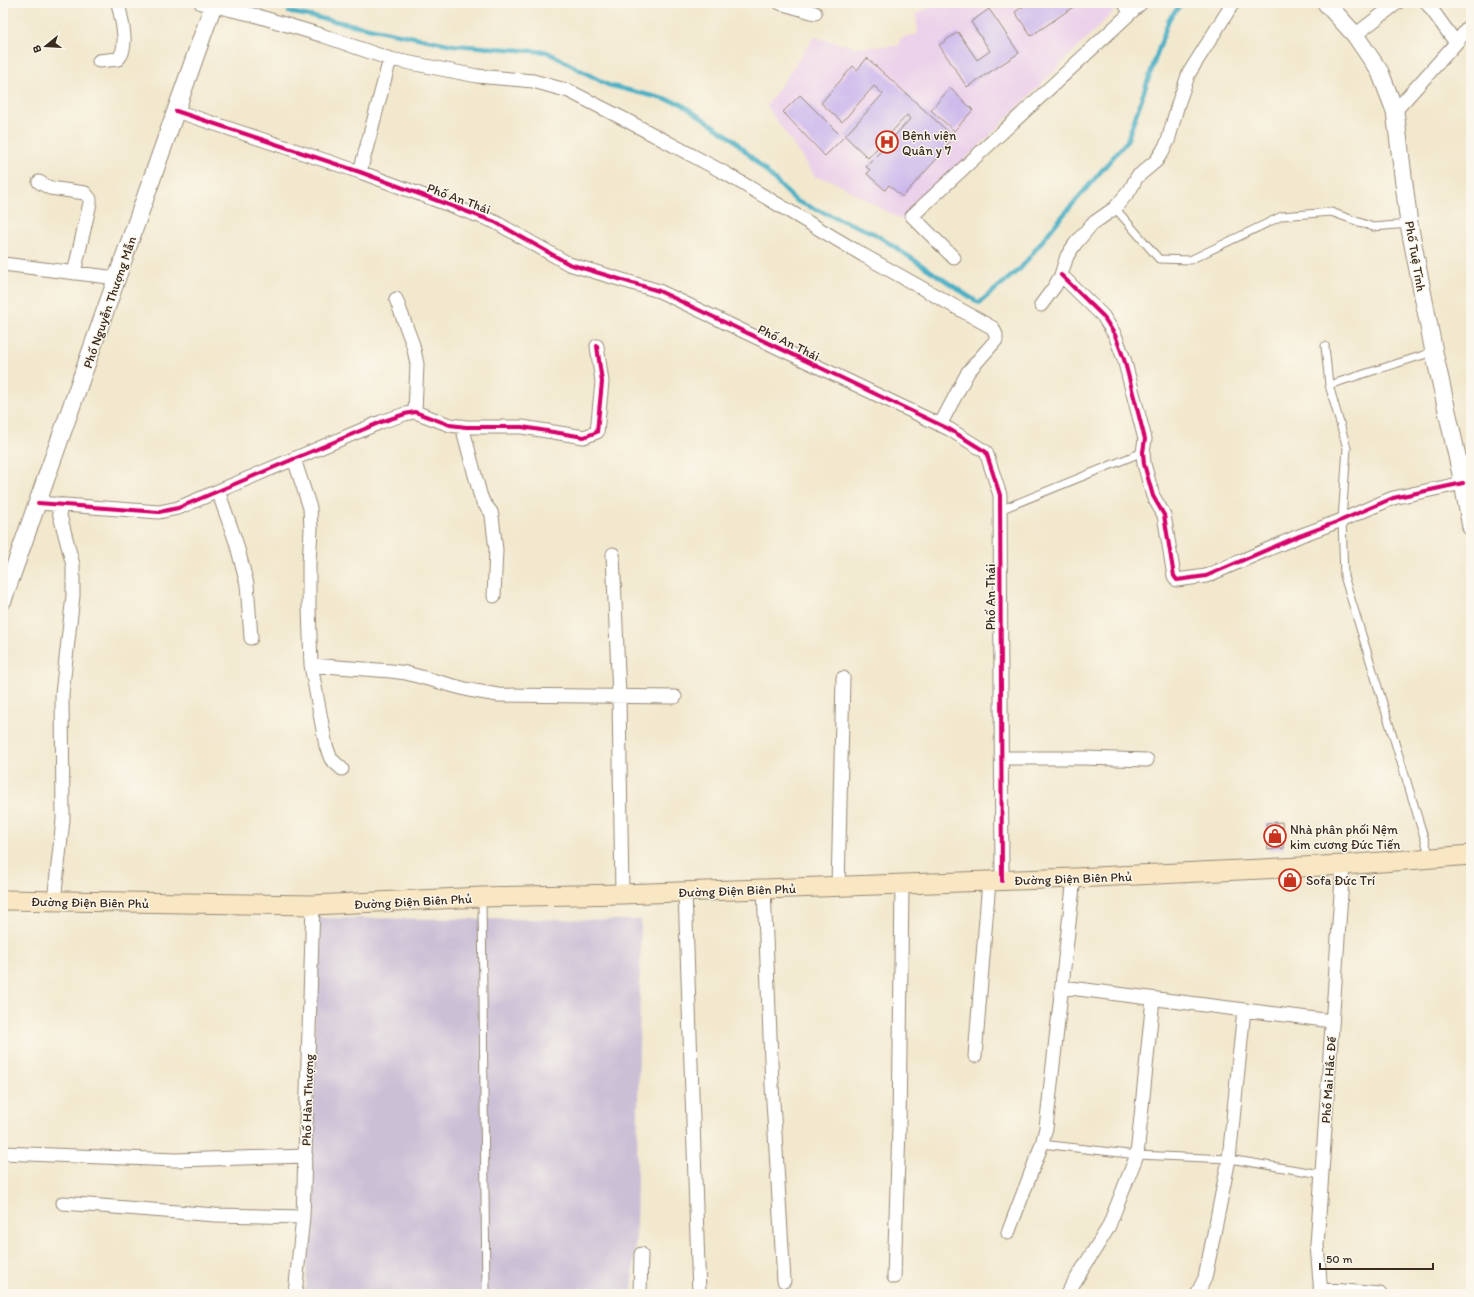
<svg xmlns="http://www.w3.org/2000/svg" width="1474" height="1297" viewBox="0 0 1474 1297" font-family="Itim,sans-serif">
<style>
.built{fill:#ecd1ea}
.industrial{fill:#cbbfd5}
.lines{fill:none;stroke-linecap:round;stroke-linejoin:round}
.stream{stroke:#45aec4;stroke-width:4.5}
.building{fill:#ccb7ec}
.service-casing{stroke:#968976;stroke-width:9}
.minor-casing{stroke:#968976;stroke-width:15}
.tertiary-casing{stroke:#968976;stroke-width:19}
.secondary-casing{stroke:#968976;stroke-width:21}
.service{stroke:#fff;stroke-width:7}
.minor{stroke:#fff;stroke-width:13}
.tertiary{stroke:#fff;stroke-width:17}
.secondary{stroke:#f9e7c3;stroke-width:19}
.cycleway-casing{stroke:#fbf7ec;stroke-width:6}
.cycleway{stroke:#d6006c;stroke-width:4}
.labels{text-anchor:middle;stroke-width:3;stroke-linejoin:round;paint-order:stroke}
.poi-label{font-size:13px;fill:#3b2a1e;stroke:#fbf7ec;text-anchor:start}
.street-label{font-size:13px;fill:#3b2a1e;stroke:#fbf7ec}
</style>
<rect width="100%" height="100%" fill="#fbf7ec"/>
<filter id="ink" filterUnits="userSpaceOnUse"><feTurbulence type="fractalNoise" baseFrequency=".025" numOctaves="2"/><feDisplacementMap in="SourceGraphic" scale="8" xChannelSelector="R" yChannelSelector="G"/><feConvolveMatrix kernelMatrix="1 2 1 2 8 2 1 2 1" color-interpolation-filters="sRGB"/></filter>
<filter id="wash" filterUnits="userSpaceOnUse"><feTurbulence type="fractalNoise" baseFrequency=".012" numOctaves="4" result="noise"/><feDisplacementMap in="SourceGraphic" scale="16" xChannelSelector="R" yChannelSelector="G"/><feGaussianBlur stdDeviation="0.9" result="paint"/><feColorMatrix in="noise" values="0 0 0 0 0 0 0 0 0 0 0 0 0 0 0 0 0 1.4 0 .05"/><feComposite in="paint" operator="in"/></filter>
<g filter="url(#wash)">
<rect width="100%" height="100%" fill="#f2e8ce"/>
<path class="built" d="M 939,3 L 1122,3 L 904,221 L 831,180 L 815,177 L 767,106 L 814,37 L 853,47 L 898,46 L 901,38 L 918,34 L 916,14 Z"/>
<path class="industrial" d="M 318,918 L 641,920 L 636,1236 L 632,1294 L 306,1294 Z"/>
<g class="lines">
<path class="stream" d="M 289,12 L 453,45 L 547,52 L 608,85 L 680,103 L 733,139 L 796,201 L 875,234 L 979,303 L 1021,268 L 1054,226 L 1127,141 L 1169,19 L 1182,3"/>
</g>
<g id="blocks">
<path class="building" d="M 1028,3 L 1079,3 L 1031,36 L 1015,12 Z
M 989,9 L 1019,53 L 967,87 L 939,45 L 958,32 L 977,60 L 990,51 L 971,22 Z
M 867,58 L 954,137 L 943,149 L 945,150 L 902,197 L 889,185 L 885,190 L 867,174 L 870,170 L 866,167 L 910,119 L 907,115 L 868,158 L 845,136 L 883,94 L 874,86 L 842,122 L 821,103 L 853,66 L 857,70 Z
M 950,88 L 973,110 L 954,131 L 931,110 Z
M 800,95 L 843,138 L 825,156 L 783,112 Z
M 1282,822 L 1284,848 L 1268,850 L 1266,823 Z"/>
</g>
</g>
<g filter="url(#ink)">
<use href="#blocks" fill-opacity="0" stroke="#968976" stroke-width="1"/>
<g class="lines">
<g class="service-casing">
<path id="service" d="M 1121,3 L 1128,15
M 1115,208 L 1159,259 L 1190,260 L 1282,216 L 1331,212 L 1373,227 L 1409,224
M 1325,346 L 1329,385 L 1347,448 L 1342,520 L 1344,576 L 1430,857
M 1329,385 L 1433,352
M 1000,510 L 1143,452
M 482,898 L 486,1294
M 1042,1144 L 1137,1155 L 1229,1159 L 1321,1174"/>
</g>
<g class="minor-casing">
<path id="minor" d="M 201,3 L 254,15 L 321,35 L 390,59 L 477,76 L 533,81 L 569,91 L 624,119 L 725,173 L 863,255 L 993,328 L 996,335 L 996,340 L 968,372 L 940,425
M 780,3 L 815,13
M 1355,35 L 1397,3
M 1456,43 L 1471,24
M 99,61 L 118,59 C 130,47 121,18 118,3
M 176,111 L 360,172 L 495,222 L 569,264 L 659,291 L 949,429 L 986,452 L 1000,495 L 1002,881
M 1395,111 L 1456,43 L 1427,3
M 360,172 L 390,59
M 39,182 L 50,188 L 85,193 L 90,199 L 90,203 L 74,273
M 954,258 L 912,216 L 1141,3
M 3,264 L 117,278
M 1061,275 L 1103,316 L 1115,335 L 1124,359 L 1145,439 L 1143,452 L 1144,464 L 1153,496 L 1164,515 L 1174,576 L 1177,580 L 1206,576 L 1299,536 L 1342,520 L 1393,498 L 1463,483
M 396,299 L 413,345 L 417,364 L 415,412
M 1041,305 L 1055,286 L 1061,275 L 1067,256 L 1075,244 L 1092,224 L 1115,208 L 1130,190 L 1137,177 L 1156,161 L 1162,152 L 1168,141 L 1178,104 L 1189,73 L 1233,3
M 462,426 L 480,494 L 483,502 L 491,512 L 492,516 L 496,550 L 494,596
M 294,459 L 310,508 L 311,530 L 309,562 L 309,607 L 311,665 L 326,746 L 331,759 L 342,769
M 218,491 L 236,542 L 247,584 L 251,638
M 38,503 L 159,512 L 178,508 L 381,422 L 405,414 L 415,412 L 450,425 L 466,427 L 522,427 L 584,437 L 597,432 L 602,382 L 597,346
M 613,554 L 619,697 L 622,894
M 311,665 L 391,671 L 406,673 L 469,690 L 498,695 L 675,697
M 1001,758 L 1084,758 L 1147,760
M 838,887 L 843,678
M 764,889 L 772,1085 L 784,1281
M 685,892 L 699,1294
M 54,901 L 63,820 L 62,694 L 73,596 L 73,565 L 57,504
M 1062,987 L 1332,1021
M 975,1056 L 989,881
M 3,1153 L 175,1160 L 306,1156
M 63,1203 L 215,1215 L 303,1217
M 1008,1233 L 1042,1144 L 1046,1128 L 1074,878
M 894,1277 L 899,1129 L 902,884
M 1320,1289 L 1380,1294
M 295,1294 L 303,1217 L 313,905
M 640,1294 L 641,1254
M 1067,1294 L 1108,1228 L 1137,1155 L 1153,999
M 1197,1294 L 1205,1278 L 1229,1159 L 1244,1010
M 1321,1294 L 1317,1245 L 1343,865"/>
</g>
<g class="tertiary-casing">
<path id="tertiary" d="M 1326,3 L 1355,35 L 1380,72 L 1395,111 L 1409,224 L 1434,352 L 1463,483 L 1471,527
M 3,600 L 214,3"/>
</g>
<g class="secondary-casing">
<path id="secondary" d="M 3,900 L 313,905 L 482,897 L 622,894 L 1074,878 L 1343,865 L 1471,855"/>
</g>
<use href="#service" class="service"/>
<use href="#minor" class="minor"/>
<use href="#tertiary" class="tertiary"/>
<use href="#secondary" class="secondary"/>
<g class="cycleway-casing">
<path id="cycleway" d="M 176,111 L 360,172 L 495,222 L 569,264 L 659,291 L 949,429 L 986,452 L 1000,495 L 1002,881
M 1061,275 L 1103,316 L 1115,335 L 1124,359 L 1145,439 L 1143,452 L 1144,464 L 1153,496 L 1164,515 L 1174,576 L 1177,580 L 1206,576 L 1299,536 L 1342,520 L 1393,498 L 1463,483
M 38,503 L 159,512 L 178,508 L 381,422 L 405,414 L 415,412 L 450,425 L 466,427 L 522,427 L 584,437 L 597,432 L 602,382 L 597,346"/>
</g>
<use href="#cycleway" class="cycleway"/>
</g>
</g>
<defs>
<g id="hospital-ring" transform="scale(1.15)"><circle r="9.5" fill="#fbf7ec" stroke="#c8321e" stroke-width="1.5"/><path d="M-5-5h3v3.5h4V-5h3V5h-3V1.5h-4V5h-3Z" fill="#c8321e"/></g>
<g id="shop-ring" transform="scale(1.15)"><circle r="9.5" fill="#fbf7ec" stroke="#c8321e" stroke-width="1.5"/><path d="M-5-2.5h2.3a2.7 3.5 0 0 1 5.4 0H5L5.5 6h-11ZM-1.5-2.5h3a1.5 2.3 0 0 0-3 0Z" fill="#c8321e"/></g>
</defs>
<g fill-rule="evenodd">
<use href="#hospital-ring" x="887" y="142"/>
<use href="#shop-ring" x="1275" y="836"/>
<use href="#shop-ring" x="1290" y="880"/>
</g>
<g class="labels">
<g class="poi-label">
<text x="902" y="140">Bệnh viện<tspan x="902" dy="15">Quân y 7</tspan></text>
<text x="1290" y="834">Nhà phân phối Nệm<tspan x="1290" dy="15">kim cương Đức Tiến</tspan></text>
<text x="1306" y="885">Sofa Đức Trí</text>
</g>
<g class="street-label">
<text transform="translate(459 198) rotate(20)" y="5">Phố An Thái</text>
<text transform="translate(1416 256) rotate(80)" y="5">Phố Tuệ Tĩnh</text>
<text transform="translate(109 302) rotate(-71)" y="5">Phố Nguyễn Thượng Mẫn</text>
<text transform="translate(789 342) rotate(26)" y="5">Phố An Thái</text>
<text transform="translate(990 597) rotate(-90)" y="5">Phố An Thái</text>
<text transform="translate(1073 878) rotate(-2)" y="5">Đường Điện Biên Phủ</text>
<text transform="translate(737 890) rotate(-2)" y="5">Đường Điện Biên Phủ</text>
<text transform="translate(413 901) rotate(-3)" y="5">Đường Điện Biên Phủ</text>
<text transform="translate(90 902) rotate(1)" y="5">Đường Điện Biên Phủ</text>
<text transform="translate(1328 1080) rotate(-86)" y="5">Phố Mai Hắc Đế</text>
<text transform="translate(307 1100) rotate(-88)" y="5">Phố Hàn Thượng</text>
</g>
</g>
<rect width="1474" height="1297" fill="none" stroke="#fbf7ec" stroke-width="16"/>
<g transform="translate(46 46) rotate(252)" stroke="#fbf7ec" stroke-width="3" paint-order="stroke">
<path d="M0-3L7 15L0 10L-7 15Z" fill="#3b2a1e"/>
<text y="-6" font-size="11" font-weight="bold" text-anchor="middle" fill="#3b2a1e">B</text>
</g>
<path d="M1320 1263v6h113v-6" fill="none" stroke="#3b2a1e" stroke-width="2"/>
<text x="1326" y="1263" font-size="12" fill="#3b2a1e" stroke="#fbf7ec" stroke-width="3" paint-order="stroke">50 m</text>
</svg>
